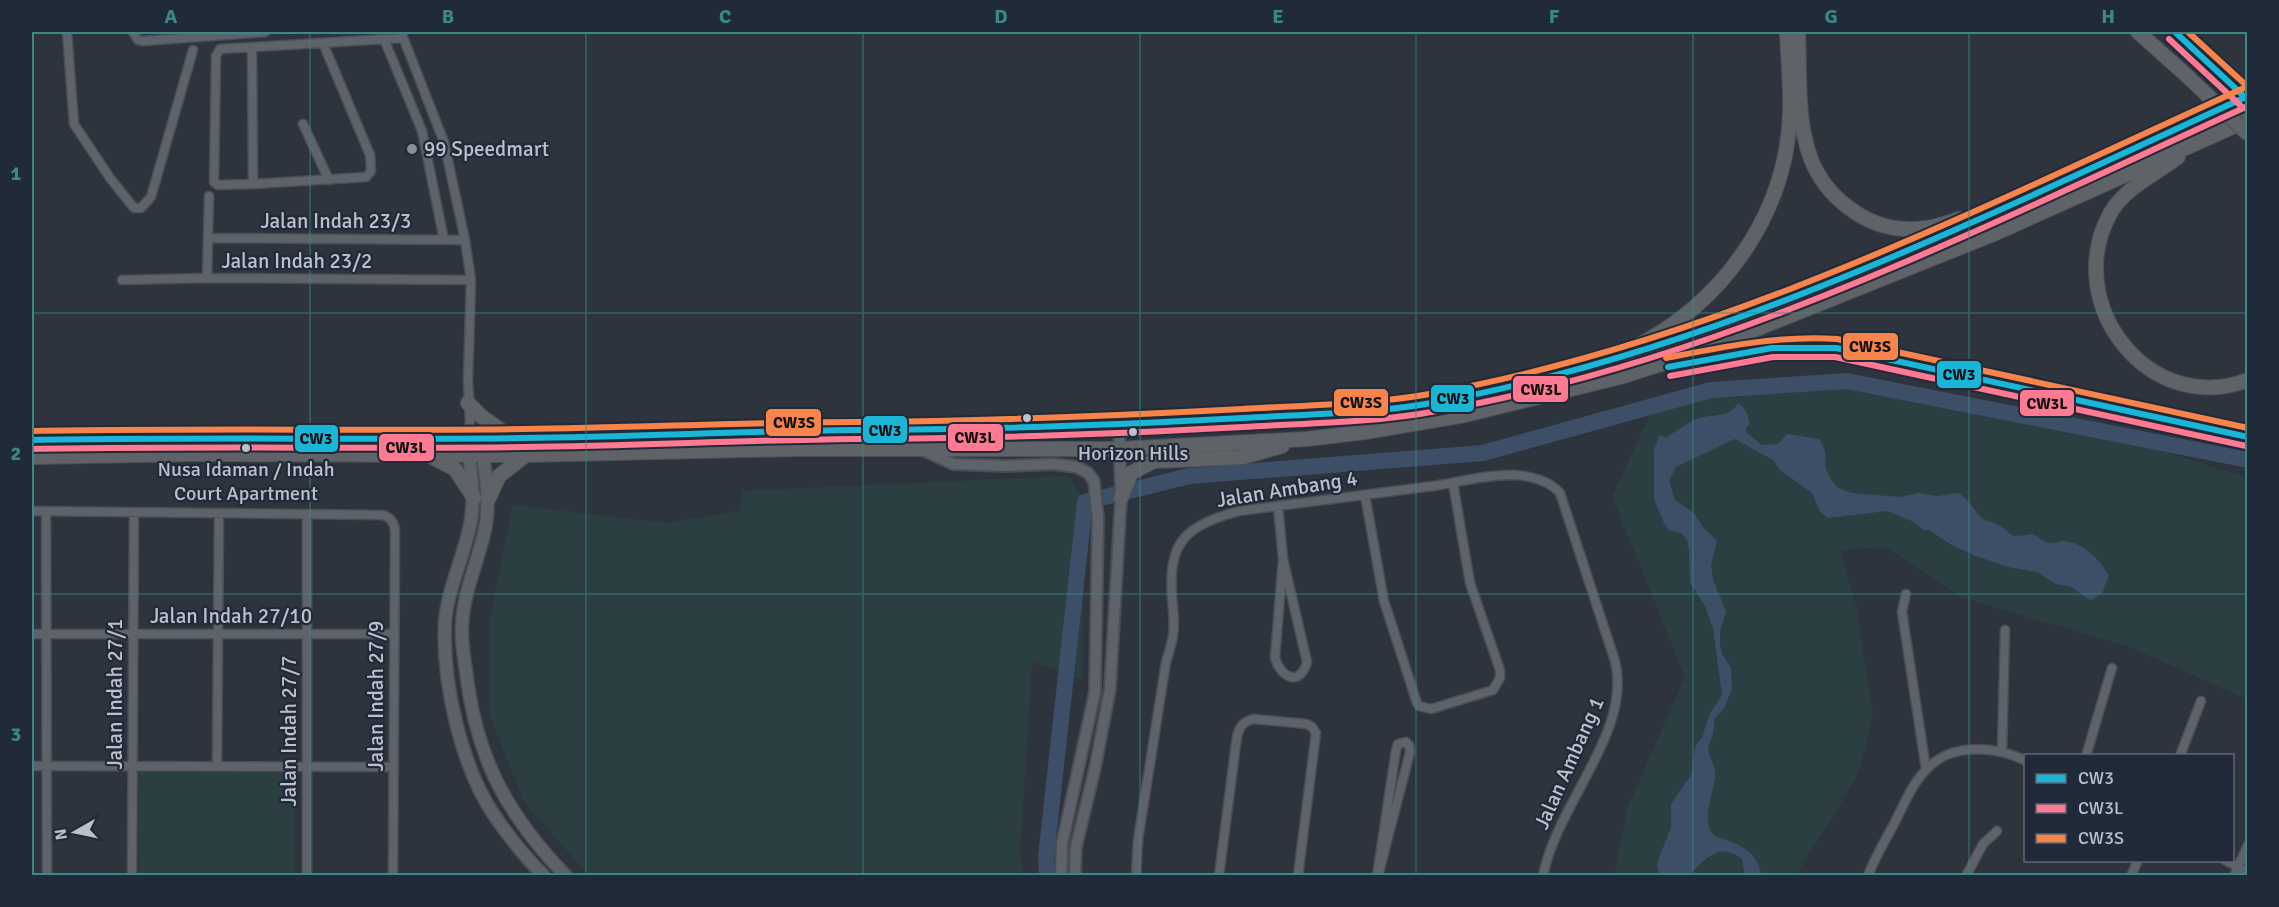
<svg xmlns="http://www.w3.org/2000/svg" width="2279" height="907" viewBox="0 0 2279 907" font-family="Signika,sans-serif">
<style>
.green{fill:#2b3f43}
.water{fill:#3d4e67}
.lines{fill:none;stroke-linecap:round;stroke-linejoin:round}
.river{stroke:#3d4e67;stroke-width:16}
.minor-casing{stroke:#4b4f55;stroke-width:11}
.tertiary-casing{stroke:#4b4f55;stroke-width:14}
.secondary-casing{stroke:#4b4f55;stroke-width:15}
.trunk-casing{stroke:#4b5159;stroke-width:16}
.minor{stroke:#5e626a;stroke-width:8}
.tertiary{stroke:#5e626a;stroke-width:10}
.secondary{stroke:#5d6168;stroke-width:12}
.trunk{stroke:#5f6368;stroke-width:14}
.trunk-bridge-casing{stroke:#4b5159;stroke-width:16;stroke-linecap:butt}
.trunk-bridge{stroke:#5f6368;stroke-width:14}
.bus-1-casing{stroke:#212a38;stroke-width:10}
.bus-2-casing{stroke:#212a38;stroke-width:10}
.bus-3-casing{stroke:#212a38;stroke-width:10}
.bus-1{stroke:#1ab6d8;stroke-width:6}
.bus-2{stroke:#fe7a93;stroke-width:6}
.bus-3{stroke:#f8844c;stroke-width:6}
.grid{fill:none;stroke:#3a8986;stroke-width:1.5;stroke-opacity:0.55}
.poi-dot{fill:#89909a;stroke:#212a38;stroke-width:2}
.bus-dot{fill:#bac1cc;stroke:#212a38;stroke-width:2}
.labels{text-anchor:middle;stroke-width:4.5;stroke-linejoin:round;paint-order:stroke}
.bus-label{font-size:20px;fill:#bac1cc;stroke:#212a38}
.poi-label{font-size:21px;fill:#bac1cc;stroke:#212a38;text-anchor:start}
.street-label{font-size:21px;fill:#bac1cc;stroke:#212a38}
.line-badge{stroke:#212a38;stroke-width:2}
.pale-badge-label{font-size:16px;text-anchor:middle;font-weight:bold;fill:#111}
.neatline{fill:none;stroke:#3a8986;stroke-width:2}
.grid-label{font-size:20px;text-anchor:middle;font-weight:bold;fill:#3a8986}
</style>
<rect width="100%" height="100%" fill="#2e343d"/>
<path class="green" d="M 1780,385 L 1852,389 L 1986,409 L 2117,436 L 2247,478 L 2247,699 L 2130,647 L 1963,598 L 1886,547 L 1840,550 L 1856,606 L 1873,714 L 1861,766 L 1851,787 L 1796,875 L 1614,875 L 1627,809 L 1685,677 L 1612,496 L 1652,411 C 1696,398 1734,387 1780,385 Z
M 1068,476 L 1085,502 L 1082,680 L 1032,662 L 1020,855 L 1023,875 L 589,875 L 525,804 L 490,716 L 490,618 L 513,505 L 666,523 L 740,511 L 743,491 Z
M 294,771 L 295,875 L 139,875 L 139,772 Z"/>
<path class="water" d="M 1738,403 C 1745,407 1748,415 1750,424 L 1746,428 L 1746,432 L 1762,445 L 1778,444 L 1787,434 L 1820,439 L 1825,451 L 1826,469 L 1831,480 L 1837,487 L 1851,493 L 1900,497 L 1918,493 L 1937,496 L 1958,493 C 1969,499 1972,508 1981,517 C 1984,521 1989,521 1994,523 C 2016,532 2001,539 2033,534 C 2039,537 2043,542 2050,543 C 2056,544 2058,541 2064,541 C 2083,542 2101,561 2109,576 L 2102,593 L 2092,600 L 2086,598 L 2072,587 L 2056,584 L 2037,572 L 2008,567 L 1976,556 L 1950,544 L 1929,530 L 1924,530 L 1914,522 L 1887,511 L 1828,518 L 1820,512 L 1812,493 L 1780,470 L 1773,460 L 1735,439 L 1676,467 L 1669,481 L 1675,500 L 1694,513 L 1702,526 L 1717,541 L 1711,565 L 1713,579 L 1726,612 L 1720,630 L 1720,644 L 1722,654 L 1731,668 L 1732,689 L 1724,708 L 1715,718 L 1713,734 L 1708,747 C 1708,758 1717,766 1715,778 C 1713,794 1702,819 1712,833 C 1715,837 1719,838 1724,839 C 1745,847 1756,853 1762,875 L 1745,875 L 1742,859 C 1718,840 1705,861 1688,875 L 1659,875 L 1657,863 L 1671,827 L 1671,804 L 1691,775 L 1696,744 L 1702,738 L 1709,715 L 1722,695 L 1713,628 L 1705,606 L 1690,582 L 1689,550 L 1687,540 L 1681,533 L 1669,530 L 1664,523 L 1654,499 L 1654,449 L 1660,435 L 1666,438 C 1674,432 1691,421 1699,418 C 1713,414 1730,418 1738,403 Z"/>
<g class="lines">
<path class="river" d="M 1047,876 L 1046,857 L 1085,502 L 1189,476 L 1483,453 L 1711,390 L 1847,381 L 2248,460"/>
<g class="minor-casing">
<path id="minor" d="M 67,32 L 74,124 L 110,178 L 134,208 L 141,208 L 151,197 L 193,50
M 133,32 L 138,40 L 143,41 L 265,32
M 401,32 L 444,142 L 465,240 L 471,280 L 468,380 L 470,421 L 467,438
M 384,39 L 422,131 L 444,240
M 252,47 L 253,184 L 366,177 L 371,171 L 370,155 L 323,43
M 303,124 L 329,180
M 253,184 L 218,185 L 214,182 L 216,56 L 220,49 L 403,38
M 208,238 L 465,240
M 207,278 L 209,196
M 122,280 L 207,278 L 471,280
M 1365,495 L 1384,601 L 1417,703 L 1419,706 L 1431,709 L 1493,690 L 1500,678 L 1500,670 L 1470,583 L 1453,483
M 1278,506 L 1283,559 L 1275,658 C 1281,678 1300,687 1307,662 L 1283,559
M 32,511 L 383,515 C 391,518 394,522 395,531 L 393,876
M 46,511 L 47,876
M 307,514 L 307,876
M 1906,594 L 1902,612 L 1926,769
M 32,634 L 394,634
M 2002,752 L 2005,630
M 2086,756 L 2112,668
M 2180,756 L 2201,701
M 32,766 L 393,767
M 217,766 L 219,513
M 2225,860 L 2248,872
M 132,876 L 134,512
M 1136,876 L 1138,840 L 1166,662 C 1169,653 1172,644 1173,635 C 1175,622 1173,611 1172,598 C 1168,540 1186,526 1239,511 C 1304,503 1368,494 1433,486 C 1460,482 1488,474 1515,475 C 1531,476 1550,481 1560,493 L 1615,661 C 1633,731 1556,805 1543,876
M 1219,876 L 1237,736 C 1240,726 1243,722 1253,719 L 1307,724 L 1312,727 L 1316,733 L 1298,876
M 1377,876 L 1396,750 L 1398,744 L 1406,742 L 1409,745 L 1410,752 L 1378,876
M 1868,876 C 1875,857 1886,839 1895,822 C 1904,804 1912,784 1926,770 C 1950,742 1996,746 2026,761
M 1966,876 L 1983,844 L 1997,831
M 2131,876 L 2138,860
M 2234,876 L 2248,845"/>
</g>
<g class="tertiary-casing">
<path id="tertiary" d="M 923,450 L 953,464 L 1007,466 L 1053,464 L 1077,467 L 1088,473 L 1094,481 L 1098,518 L 1095,692 L 1062,844 L 1061,876
M 1075,876 L 1076,847 L 1095,768 L 1110,689 L 1121,498 L 1119,425"/>
</g>
<g class="secondary-casing">
<path id="secondary" d="M 467,438 C 470,466 475,493 471,520 C 465,555 448,587 445,622 C 442,682 461,766 494,815 C 509,837 525,857 544,876
M 480,438 C 485,467 490,495 486,524 C 480,558 463,591 462,626 C 461,641 464,657 466,671 C 476,757 506,814 566,876"/>
</g>
<g class="trunk-casing">
<path id="trunk" d="M 1798,32 C 1800,72 1796,120 1811,159 C 1825,196 1865,228 1906,229 C 1924,230 1943,225 1959,219
M 2138,32 L 2184,73
M 2175,32 L 2202,57
M 2178,157 C 2156,174 2126,187 2111,212 C 2060,302 2148,418 2248,380
M 1633,348 C 1723,303 1786,215 1790,114 C 1791,86 1788,59 1787,32
M 1693,361 L 1780,346 L 1836,348 L 2248,437
M 468,403 L 482,417 L 512,438
M 32,440 L 192,437 L 524,438 L 789,431 L 920,430 L 1119,425 L 1375,410 L 1433,403 L 1531,382 L 1592,366 L 1683,339 L 1772,306 L 1901,254 L 2248,96
M 32,457 L 192,454 L 526,455 L 791,449 L 1120,449 L 1307,439 L 1365,432 L 1465,415 L 1624,376 L 1704,350 L 1996,233 L 2248,120
M 432,457 L 455,469 L 474,498
M 489,498 L 499,476 L 526,455
M 1121,498 L 1131,473 L 1154,461 L 1243,457 L 1282,446"/>
</g>
<use href="#minor" class="minor"/>
<use href="#tertiary" class="tertiary"/>
<use href="#secondary" class="secondary"/>
<use href="#trunk" class="trunk"/>
<g class="trunk-bridge-casing">
<path id="trunk-bridge" d="M 2202,57 L 2248,100
M 2184,73 L 2248,134"/>
</g>
<use href="#trunk-bridge" class="trunk-bridge"/>
<g class="bus-1-casing">
<path id="bus-1" d="M 2175,32 L 2248,100
M 1668,367 L 1772,348 L 1836,348 L 2248,437
M 32,440 C 196,437 360,440 524,438 C 634,437 744,431 855,430 C 985,430 1114,425 1243,418 C 1308,414 1374,414 1437,402 C 1723,349 1985,216 2248,96"/>
</g>
<g class="bus-2-casing">
<path id="bus-2" d="M 2169,39 L 2242,107
M 1670,376 L 1773,357 L 1835,357 L 2246,446
M 32,449 C 196,446 360,449 524,447 C 634,446 745,440 855,439 C 985,439 1114,434 1243,427 C 1308,423 1373,423 1437,411 C 1723,361 1985,226 2248,106"/>
</g>
<g class="bus-3-casing">
<path id="bus-3" d="M 2188,32 L 2248,87
M 1666,358 C 1723,347 1779,335 1837,339 L 2248,428
M 32,431 C 195,428 359,431 523,429 C 633,428 743,422 854,422 C 983,421 1112,416 1242,409 C 1306,405 1372,405 1435,393 C 1721,341 1982,207 2244,88"/>
</g>
<use href="#bus-1" class="bus-1"/>
<use href="#bus-2" class="bus-2"/>
<use href="#bus-3" class="bus-3"/>
</g>
<path class="grid" d="M 310,32 L 310,876M 586,32 L 586,876M 863,32 L 863,876M 1140,32 L 1140,876M 1416,32 L 1416,876M 1693,32 L 1693,876M 1969,32 L 1969,876M 32,313 L 2248,313M 32,594 L 2248,594"/>
<circle class="poi-dot" cx="412" cy="149" r="6"/>
<g class="bus-dot">
<circle cx="1027" cy="418" r="5"/>
<circle cx="1133" cy="432" r="5"/>
<circle cx="246" cy="448" r="5"/>
</g>
<g class="labels">
<g class="bus-label">
<text x="1133" y="460">Horizon Hills</text>
<text x="246" y="476">Nusa Idaman / Indah<tspan x="246" dy="24">Court Apartment</tspan></text>
</g>
<g class="poi-label">
<text x="424" y="156">99 Speedmart</text>
</g>
<g class="street-label">
<text x="336" y="228">Jalan Indah 23/3</text>
<text x="297" y="268">Jalan Indah 23/2</text>
<text transform="translate(1287 489) rotate(-9)" y="7">Jalan Ambang 4</text>
<text x="231" y="623">Jalan Indah 27/10</text>
<text transform="translate(115 694) rotate(-90)" y="7">Jalan Indah 27/1</text>
<text transform="translate(376 696) rotate(-90)" y="7">Jalan Indah 27/9</text>
<text transform="translate(289 731) rotate(-90)" y="7">Jalan Indah 27/7</text>
<text transform="translate(1569 763) rotate(-66)" y="7">Jalan Ambang 1</text>
</g>
</g>
<g class="line-badge">
<rect x="1842" y="332" width="57" height="29" rx="6" fill="#f8844c"/>
<rect x="1936" y="360" width="46" height="29" rx="6" fill="#1ab6d8"/>
<rect x="1512" y="375" width="57" height="28" rx="6" fill="#fe7a93"/>
<rect x="1430" y="384" width="45" height="29" rx="6" fill="#1ab6d8"/>
<rect x="1333" y="388" width="56" height="29" rx="6" fill="#f8844c"/>
<rect x="2019" y="389" width="56" height="28" rx="6" fill="#fe7a93"/>
<rect x="765" y="408" width="57" height="29" rx="6" fill="#f8844c"/>
<rect x="862" y="415" width="46" height="29" rx="6" fill="#1ab6d8"/>
<rect x="947" y="423" width="57" height="29" rx="6" fill="#fe7a93"/>
<rect x="294" y="424" width="45" height="29" rx="6" fill="#1ab6d8"/>
<rect x="378" y="433" width="57" height="29" rx="6" fill="#fe7a93"/>
</g>
<g class="pale-badge-label">
<text x="1870" y="352">CW3S</text>
<text x="1959" y="380">CW3</text>
<text x="1541" y="395">CW3L</text>
<text x="1453" y="404">CW3</text>
<text x="1361" y="408">CW3S</text>
<text x="2047" y="409">CW3L</text>
<text x="794" y="428">CW3S</text>
<text x="885" y="436">CW3</text>
<text x="975" y="443">CW3L</text>
<text x="316" y="444">CW3</text>
<text x="406" y="453">CW3L</text>
</g>
<rect width="2279" height="907" fill="none" stroke="#212a38" stroke-width="66"/>
<rect x="2024" y="754" width="210" height="108" fill="#212a38" stroke="#5e6673" stroke-width="1.5"/>
<rect x="2036" y="774" width="30" height="9" fill="#1ab6d8" stroke="#5e6673" stroke-width="1.5"/>
<text x="2078" y="784" font-size="18" fill="#bac1cc">CW3</text>
<rect x="2036" y="804" width="30" height="9" fill="#fe7a93" stroke="#5e6673" stroke-width="1.5"/>
<text x="2078" y="814" font-size="18" fill="#bac1cc">CW3L</text>
<rect x="2036" y="834" width="30" height="9" fill="#f8844c" stroke="#5e6673" stroke-width="1.5"/>
<text x="2078" y="844" font-size="18" fill="#bac1cc">CW3S</text>
<g transform="translate(75 832) rotate(261)" stroke="#212a38" stroke-width="4.5" paint-order="stroke">
<path d="M0-4.5L10 22L0 15L-10 22Z" fill="#bac1cc"/>
<text y="-9" font-size="16" font-weight="bold" text-anchor="middle" fill="#bac1cc">N</text>
</g>
<rect x="33" y="33" width="2213" height="841" class="neatline"/>
<g class="grid-label">
<text x="171" y="23">A</text>
<text x="448" y="23">B</text>
<text x="725" y="23">C</text>
<text x="1001" y="23">D</text>
<text x="1278" y="23">E</text>
<text x="1554" y="23">F</text>
<text x="1831" y="23">G</text>
<text x="2108" y="23">H</text>
<text x="16" y="180">1</text>
<text x="16" y="460">2</text>
<text x="16" y="741">3</text>
</g>
</svg>
